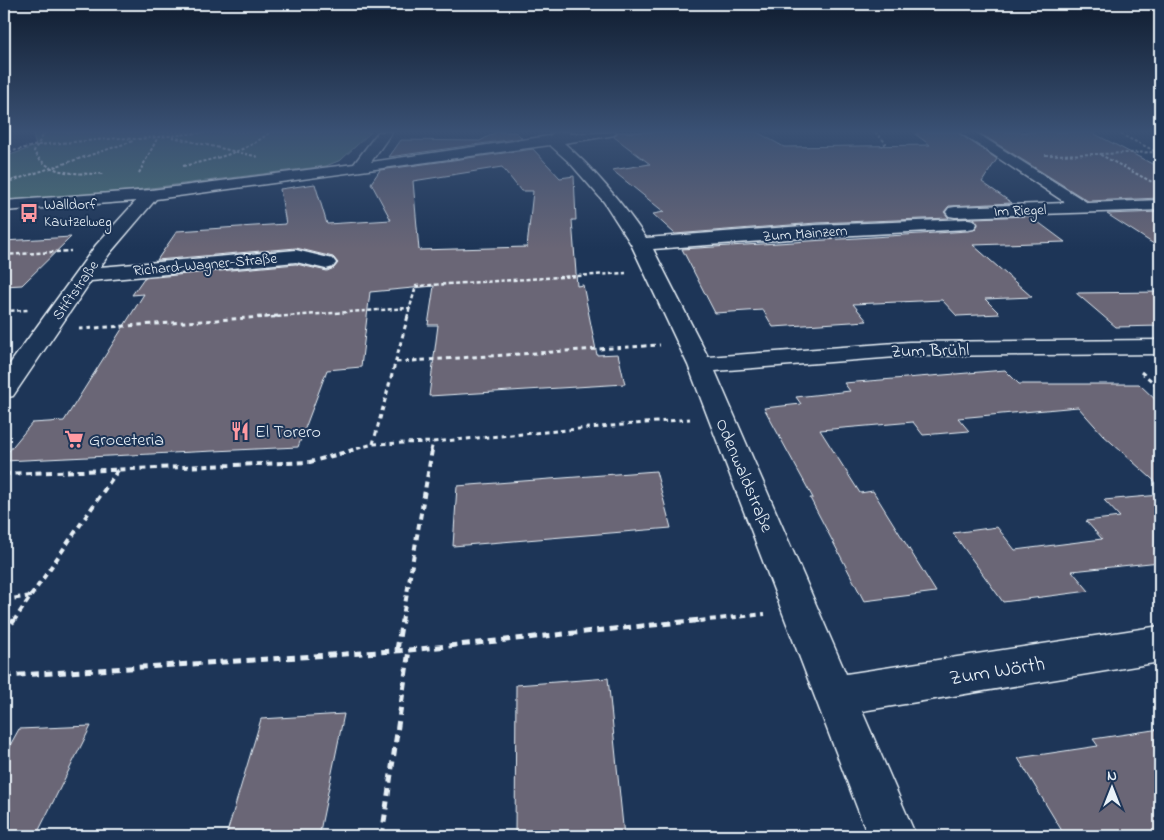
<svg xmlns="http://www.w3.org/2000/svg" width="1164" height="840" viewBox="0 0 1164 840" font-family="'Indie Flower',sans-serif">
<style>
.green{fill:#507475;stroke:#9cb2b6}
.building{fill:#6a6676;stroke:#e8f1f8;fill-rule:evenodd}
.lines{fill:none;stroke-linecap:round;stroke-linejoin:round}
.street-casing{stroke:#e8f1f8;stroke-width:3}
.path-far4{stroke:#e8f1f8;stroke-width:2;stroke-dasharray:3 2;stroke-linecap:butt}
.path-far3{stroke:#e8f1f8;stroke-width:2.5;stroke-dasharray:4 2.5;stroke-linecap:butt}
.path-far2{stroke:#e8f1f8;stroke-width:3;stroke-dasharray:4.5 4;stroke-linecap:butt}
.path-far1{stroke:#e8f1f8;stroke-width:4;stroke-dasharray:6 4.5;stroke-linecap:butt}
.path{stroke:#e8f1f8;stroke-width:5;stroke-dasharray:8 5.5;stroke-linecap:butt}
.street{fill:#1d3557;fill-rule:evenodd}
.labels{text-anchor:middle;stroke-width:4;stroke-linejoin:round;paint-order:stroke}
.far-poi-label{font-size:15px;fill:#e8f1f8;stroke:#1d3557;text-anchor:start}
.far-street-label{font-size:15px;fill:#e8f1f8;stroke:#1d3557}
.street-label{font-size:18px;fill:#e8f1f8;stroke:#1d3557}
.poi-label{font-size:18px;fill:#e8f1f8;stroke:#1d3557;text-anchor:start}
.near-street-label{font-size:21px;fill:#e8f1f8;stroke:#1d3557}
</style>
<rect width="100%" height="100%" fill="#1d3557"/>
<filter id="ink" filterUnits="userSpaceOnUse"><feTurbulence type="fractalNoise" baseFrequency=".02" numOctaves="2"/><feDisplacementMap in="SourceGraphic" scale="10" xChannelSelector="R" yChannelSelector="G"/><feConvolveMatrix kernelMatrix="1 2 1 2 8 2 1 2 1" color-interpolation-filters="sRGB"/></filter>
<g filter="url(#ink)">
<path class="green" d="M 32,132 L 371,132 L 341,160 L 326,166 L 127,191 L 4,201 L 4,157 L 36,146 Z"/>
<path class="building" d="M 496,132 L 516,132 L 522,138 L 389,157 L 401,140 L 480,141 Z
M 618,132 L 757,132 L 784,147 L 930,145 L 915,134 L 919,134 L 916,132 L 957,132 L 997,159 L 982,182 L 1012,203 L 949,206 L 944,212 L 949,218 L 816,223 L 675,234 L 653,214 L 664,212 L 612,170 L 650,164 L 614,137 Z
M 978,132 L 1091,132 L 1160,168 L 1160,198 L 1088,201 Z
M 533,149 L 560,178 L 574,176 L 576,220 L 572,220 L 577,286 L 583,285 L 597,355 L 618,354 L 625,384 L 429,396 L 438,325 L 428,325 L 434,286 L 370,292 L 361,367 L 327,370 L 298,447 L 4,461 L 4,457 L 32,423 L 64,421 L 144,294 L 132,295 L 144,278 L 296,264 L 327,271 L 334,268 L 338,263 L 333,257 L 296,248 L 157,260 L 177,231 L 286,224 L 280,189 L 315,184 L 327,224 L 391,220 L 371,183 L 380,170 ZM 502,167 L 521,191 L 533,191 L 527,247 L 419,250 L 413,181 Z
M 1160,212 L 1160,248 L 1107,214 Z
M 1030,216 L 1065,242 L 973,245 L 1032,297 L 985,299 L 1000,314 L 957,316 L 942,300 L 853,304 L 867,321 L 773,327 L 763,310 L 715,313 L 682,249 L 968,231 L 974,230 L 978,225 L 974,218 Z
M 71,237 L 22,285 L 4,286 L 4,241 Z
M 1160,292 L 1160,326 L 1116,327 L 1076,293 Z
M 1005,370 L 1019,384 L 1139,384 L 1160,404 L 1160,486 L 1103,435 L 1078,407 L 958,418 L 969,431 L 923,435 L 913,422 L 820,430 L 860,493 L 873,491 L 936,592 L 864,601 L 810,498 L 813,498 L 764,408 L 801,404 L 796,397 L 850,391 L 844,383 Z
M 656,471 L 671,528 L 453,546 L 457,486 Z
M 1160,495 L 1160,562 L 1072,571 L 1089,591 L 1003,602 L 953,533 L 997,527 L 1015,550 L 1102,539 L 1086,521 L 1120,517 L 1104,500 Z
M 608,678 L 624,836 L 515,836 L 516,685 Z
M 344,714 L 319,836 L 226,836 L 261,719 Z
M 91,726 L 36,836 L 4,836 L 4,756 L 19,729 Z
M 1160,729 L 1160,836 L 1065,836 L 1018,758 L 1098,746 L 1093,739 Z"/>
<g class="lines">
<g class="street-casing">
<path id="street" d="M 378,132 L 392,132 L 371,162 L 549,136 L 555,132 L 570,132 L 569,134 L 616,132 L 614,135 L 609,136 L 564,143 C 596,171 622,203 646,238 L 816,225 L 968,219 L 974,220 L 977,224 L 974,228 L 968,229 L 816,237 L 653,249 L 708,357 L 909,342 L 1160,340 L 1160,354 L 909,356 L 715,371 L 846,674 L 1160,626 L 1160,662 L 862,711 L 916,836 L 868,836 L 688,365 L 631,244 L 604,202 L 570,163 L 550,145 L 156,199 L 110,253 L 100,267 L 296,250 L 333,259 L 336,263 L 333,267 L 326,269 L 296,262 L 91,281 L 13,396 L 4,398 L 4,372 L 96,245 L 136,201 L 4,211 L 4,201 L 151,190 L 354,164 Z
M 959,132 L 975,132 L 1088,203 L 1160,200 L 1160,210 L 955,217 L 949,216 L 946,212 L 949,208 L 955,207 L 1066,203 Z"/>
</g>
<path class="path-far4" d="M 45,132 L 34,151 C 48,177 79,173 105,174
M 875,132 L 886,143 L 882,146
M 1116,132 L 1157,152 L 1099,154 L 1152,182
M 172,137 L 259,157
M 4,153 L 37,145 L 120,138 L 137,139 L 208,132
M 1045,155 L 1099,154
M 183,166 C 214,159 245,153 270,132
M 139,173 L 158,137
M 11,181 L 133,141"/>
<path class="path-far3" d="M 4,255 L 71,251
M 4,311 L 28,310
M 258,318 L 410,308
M 407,318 L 416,286 L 626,273"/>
<path class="path-far2" d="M 79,329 L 278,316
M 396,362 L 660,345
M 1141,372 L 1160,388
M 373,444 L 408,316
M 349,451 L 373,444 L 433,442 L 690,419
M 431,451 L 433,442"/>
<path class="path-far1" d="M 4,474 L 310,462 L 353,450
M 31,596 L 118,470
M 4,600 L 31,596 L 13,622
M 402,622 L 432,450
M 689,622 L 765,614"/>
<path class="path" d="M 4,634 L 14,620
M 397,650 L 402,620
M 4,676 L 409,650 L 701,620
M 382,836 L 409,650"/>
<use href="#street" class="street"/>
</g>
</g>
<linearGradient id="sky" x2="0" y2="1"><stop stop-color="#101d30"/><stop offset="0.53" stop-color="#3a5174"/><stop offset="1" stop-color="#3a5174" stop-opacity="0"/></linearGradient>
<rect width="1164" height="249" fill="url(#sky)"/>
<defs>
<g id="bus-bare" transform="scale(1.5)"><path d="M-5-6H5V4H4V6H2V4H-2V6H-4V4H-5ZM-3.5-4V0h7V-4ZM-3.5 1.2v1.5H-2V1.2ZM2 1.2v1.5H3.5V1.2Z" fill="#ff9aa2" stroke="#1d3557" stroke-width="2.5" paint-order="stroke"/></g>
<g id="restaurant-bare" transform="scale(1.5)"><path d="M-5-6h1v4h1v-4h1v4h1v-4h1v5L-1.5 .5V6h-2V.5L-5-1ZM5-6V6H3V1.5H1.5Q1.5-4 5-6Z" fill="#ff9aa2" stroke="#1d3557" stroke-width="2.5" paint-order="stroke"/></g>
<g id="supermarket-bare" transform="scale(1.5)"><path d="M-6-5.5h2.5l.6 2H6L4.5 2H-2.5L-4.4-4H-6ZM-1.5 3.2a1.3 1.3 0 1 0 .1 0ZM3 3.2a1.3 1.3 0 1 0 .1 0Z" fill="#ff9aa2" stroke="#1d3557" stroke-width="2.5" paint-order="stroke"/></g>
</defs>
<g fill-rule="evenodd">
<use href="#bus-bare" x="29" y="213"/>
<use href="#restaurant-bare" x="240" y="431"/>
<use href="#supermarket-bare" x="74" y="439"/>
</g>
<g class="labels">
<g class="far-poi-label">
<text x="44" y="209">Walldorf<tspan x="44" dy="17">Kautzelweg</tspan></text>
</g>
<g class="far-street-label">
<text transform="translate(1020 210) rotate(-2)" y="5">Im Riegel</text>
<text transform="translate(805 233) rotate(-4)" y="5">Zum Mainzern</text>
<text transform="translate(205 264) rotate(-5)" y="5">Richard-Wagner-Straße</text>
<text transform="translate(75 290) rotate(-55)" y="5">Stiftstraße</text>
</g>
<g class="street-label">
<text transform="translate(930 350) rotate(-1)" y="6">Zum Brühl</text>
<text transform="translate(745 475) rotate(67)" y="6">Odenwaldstraße</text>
</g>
<g class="poi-label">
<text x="255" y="437">El Torero</text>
<text x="89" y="445">Groceteria</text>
</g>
<g class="near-street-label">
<text transform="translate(997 670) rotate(-9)" y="7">Zum Wörth</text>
</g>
</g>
<rect width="1164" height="840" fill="none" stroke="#1d3557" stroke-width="20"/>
<rect x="10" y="10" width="1144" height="820" fill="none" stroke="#e8f1f8" stroke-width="2" filter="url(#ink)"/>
<g transform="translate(1112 788)" stroke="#1d3557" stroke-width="4" paint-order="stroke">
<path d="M0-4L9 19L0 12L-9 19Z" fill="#e8f1f8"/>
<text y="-8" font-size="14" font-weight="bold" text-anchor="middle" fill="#e8f1f8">N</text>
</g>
</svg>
